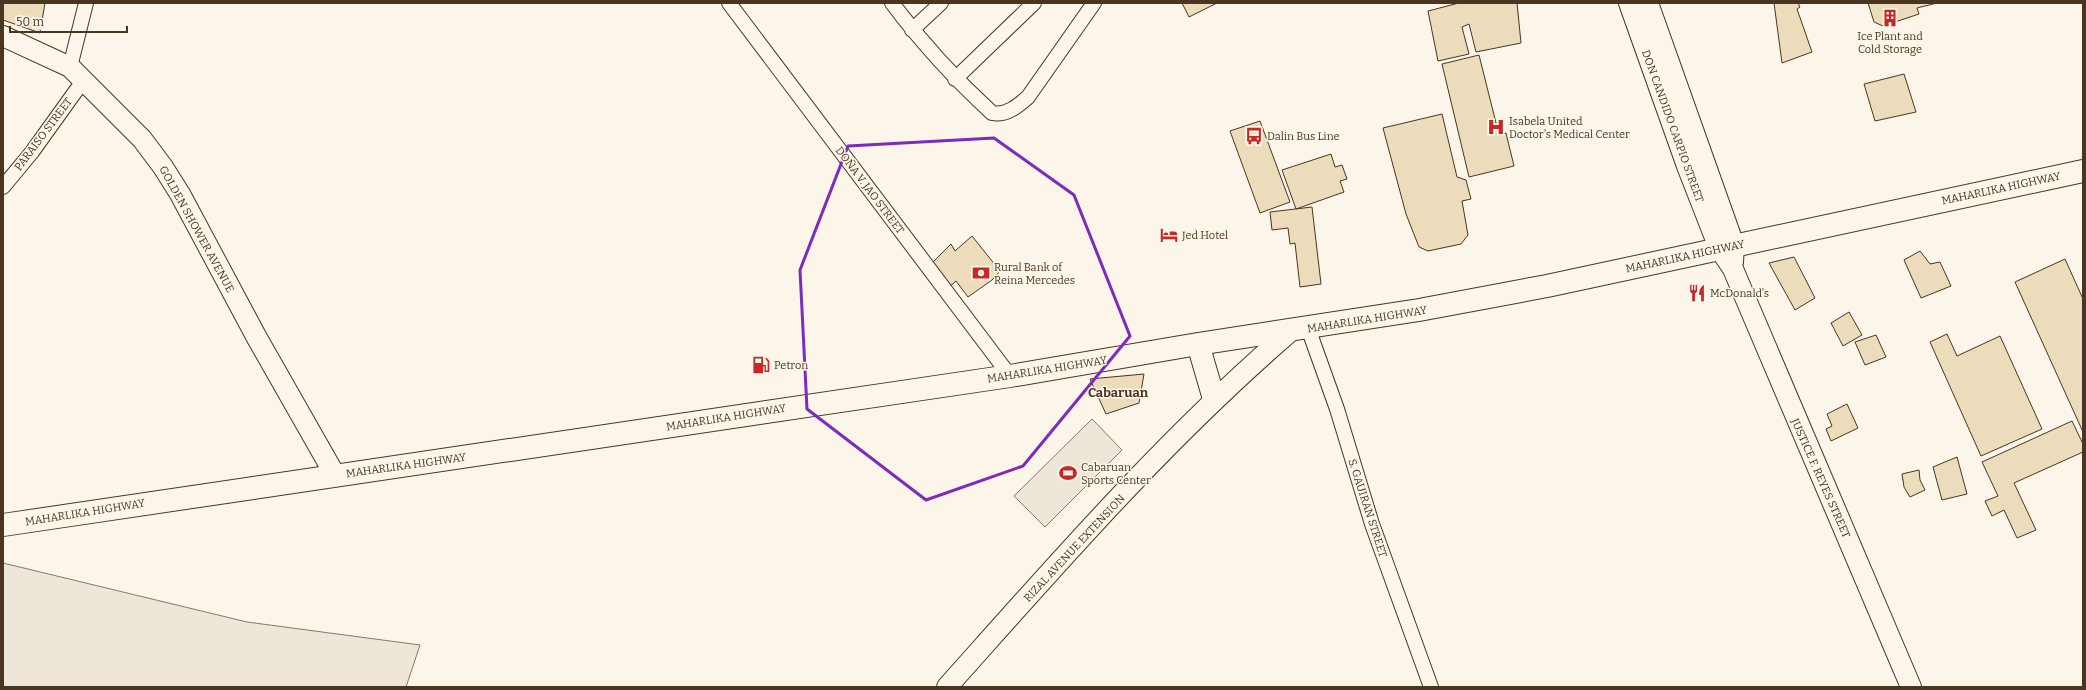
<svg xmlns="http://www.w3.org/2000/svg" width="2086" height="690" viewBox="0 0 2086 690" font-family="Bitter,serif">
<style>
.green{fill:#ede6d9;stroke:#887966}
.building{fill:#ecdcbc;stroke:#4a3520}
.lines{fill:none;stroke-linecap:round;stroke-linejoin:round}
.street-casing{stroke:#4a3520;stroke-width:16}
.secondary-casing{stroke:#4a3520;stroke-width:22}
.primary-casing{stroke:#4a3520;stroke-width:24}
.street{stroke:#fbf6e9;stroke-width:14}
.secondary{stroke:#fbf6e9;stroke-width:20}
.primary{stroke:#fbf6e9;stroke-width:22}
.marked{fill:none;stroke:#7b2cbf;stroke-width:3;stroke-linejoin:round}
.labels{text-anchor:middle;stroke-width:3;stroke-linejoin:round;paint-order:stroke}
.poi-label{font-size:11px;fill:#4a3520;stroke:#fbf6e9;text-anchor:start}
.street-label{font-size:11px;fill:#4a3520;stroke:#fbf6e9}
.quarter-label{font-size:13px;font-weight:bold;fill:#4a3520;stroke:#fbf6e9}
</style>
<rect width="100%" height="100%" fill="#fbf6e9"/>
<path class="green" d="M 1092,419 L 1122,450 L 1045,527 L 1014,496 Z
M 3,563 L 247,622 L 420,645 L 406,687 L 3,687 Z"/>
<path class="building" d="M 3,3 L 45,3 L 40,33 L 3,20 Z
M 1182,3 L 1217,3 L 1189,17 Z
M 1459,3 L 1517,3 L 1521,43 L 1476,52 L 1469,24 L 1462,27 L 1469,54 L 1438,61 L 1428,11 Z
M 1774,3 L 1798,3 L 1800,7 L 1797,9 L 1812,52 L 1782,63 Z
M 1868,3 L 1937,3 L 1917,8 L 1919,14 L 1883,26 L 1874,22 Z
M 1479,55 L 1499,135 L 1506,133 L 1514,166 L 1469,177 L 1442,64 Z
M 1904,74 L 1916,112 L 1875,121 L 1864,84 Z
M 1442,114 L 1457,177 L 1466,180 L 1471,199 L 1462,201 L 1468,235 L 1461,244 L 1428,251 L 1419,247 L 1406,214 L 1383,128 Z
M 1260,121 L 1290,202 L 1260,213 L 1230,131 Z
M 1331,154 L 1335,167 L 1342,165 L 1347,179 L 1340,181 L 1344,192 L 1296,209 L 1282,170 Z
M 1312,207 L 1321,284 L 1300,287 L 1295,243 L 1290,244 L 1288,228 L 1272,230 L 1270,212 Z
M 972,236 L 1000,271 L 992,280 L 968,297 L 956,281 L 948,288 L 930,265 L 951,244 L 955,251 Z
M 1920,251 L 1930,264 L 1940,262 L 1951,286 L 1921,298 L 1904,260 Z
M 1794,257 L 1815,298 L 1795,310 L 1769,263 Z
M 2065,259 L 2083,299 L 2083,432 L 2015,282 Z
M 1849,312 L 1862,335 L 1843,346 L 1831,323 Z
M 1947,334 L 1957,356 L 2000,336 L 2042,429 L 1981,456 L 1930,342 Z
M 1876,335 L 1886,357 L 1865,365 L 1855,342 Z
M 1144,374 L 1139,403 L 1106,414 L 1090,379 Z
M 1847,404 L 1858,428 L 1831,441 L 1826,429 L 1832,426 L 1827,414 Z
M 2072,421 L 2083,444 L 2083,452 L 2014,483 L 2036,530 L 2017,538 L 2004,510 L 1992,516 L 1985,501 L 1998,496 L 1982,462 Z
M 1957,457 L 1967,494 L 1942,500 L 1933,467 Z
M 1919,470 L 1920,480 L 1925,490 L 1910,497 L 1904,487 L 1902,474 Z"/>
<g class="lines">
<g class="street-casing">
<path id="street" d="M 729,3 L 1010,376
M 892,3 C 922,43 955,79 992,113 C 1006,116 1018,106 1028,97 L 1094,3
M 912,30 L 941,3
M 70,67 L 86,3
M 955,79 L 1034,3
M 3,187 L 32,152 L 83,81
M 1308,328 L 1337,409 L 1372,524 L 1431,687"/>
</g>
<g class="secondary-casing">
<path id="secondary" d="M 1629,3 L 1687,166 L 1719,248 L 1733,269 L 1911,687
M 1648,3 L 1734,245 L 1733,262
M 3,36 L 70,67 L 142,139 L 163,167 L 180,194 L 257,338 L 335,475
M 947,687 C 1057,564 1166,438 1292,330"/>
</g>
<g class="primary-casing">
<path id="primary" d="M 1198,344 L 1214,399
M 3,525 L 1010,376 L 1198,344 L 1419,310 L 1547,286 L 2083,171"/>
</g>
<use href="#street" class="street"/>
<use href="#secondary" class="secondary"/>
<use href="#primary" class="primary"/>
</g>
<path class="marked" d="M 994,138 L 1074,195 L 1130,336 L 1023,466 L 926,500 L 807,409 L 800,270 L 848,146 Z"/>
<defs>
<g id="building-bare" transform="scale(1.38)"><path d="M-4-6H4V6H1V3H-1V6H-4ZM-2.5-4.3h1.7v1.8h-1.7ZM.8-4.3h1.7v1.8H.8ZM-2.5-1h1.7V.8h-1.7ZM.8-1h1.7V.8H.8Z" fill="#c62828" stroke="#fbf6e9" stroke-width="2.5" paint-order="stroke"/></g>
<g id="hospital-bare" transform="scale(1.38)"><path d="M-5-5h3v3.5h4V-5h3V5h-3V1.5h-4V5h-3Z" fill="#c62828" stroke="#fbf6e9" stroke-width="2.5" paint-order="stroke"/></g>
<g id="bus-bare" transform="scale(1.38)"><path d="M-5-6H5V4H4V6H2V4H-2V6H-4V4H-5ZM-3.5-4V0h7V-4ZM-3.5 1.2v1.5H-2V1.2ZM2 1.2v1.5H3.5V1.2Z" fill="#c62828" stroke="#fbf6e9" stroke-width="2.5" paint-order="stroke"/></g>
<g id="hotel-bare" transform="scale(1.38)"><path d="M-6-4.5h1.5V1H6V5H4.5V3h-9V5H-6ZM-4 0a1.8 1.8 0 1 1 3.6 0ZM.5 0V-2.5h3Q6-2.5 6 0Z" fill="#c62828" stroke="#fbf6e9" stroke-width="2.5" paint-order="stroke"/></g>
<g id="bank-bare" transform="scale(1.38)"><path d="M-6-4H6V4H-6ZM0-2.3a2.3 2.3 0 1 0 0 4.6a2.3 2.3 0 1 0 0-4.6Z" fill="#c62828" stroke="#fbf6e9" stroke-width="2.5" paint-order="stroke"/></g>
<g id="restaurant-bare" transform="scale(1.38)"><path d="M-5-6h1v4h1v-4h1v4h1v-4h1v5L-1.5 .5V6h-2V.5L-5-1ZM5-6V6H3V1.5H1.5Q1.5-4 5-6Z" fill="#c62828" stroke="#fbf6e9" stroke-width="2.5" paint-order="stroke"/></g>
<g id="fuel-bare" transform="scale(1.38)"><path d="M-5.5-6h7V0h2V4h1.3V-2.5L3-4.5l.8-.8L6-3V5H2.5V1h-1V6h-7ZM-4.2-4.7v3.2H.2V-4.7Z" fill="#c62828" stroke="#fbf6e9" stroke-width="2.5" paint-order="stroke"/></g>
<g id="stadium-bare" transform="scale(1.38)"><path d="M0-5a6.5 5 0 1 0 0 10a6.5 5 0 1 0 0-10ZM-3.5-1.8h7v3.6h-7Z" fill="#c62828" stroke="#fbf6e9" stroke-width="2.5" paint-order="stroke"/></g>
</defs>
<g fill-rule="evenodd">
<use href="#building-bare" x="1890" y="18"/>
<use href="#hospital-bare" x="1496" y="127"/>
<use href="#bus-bare" x="1254" y="136"/>
<use href="#hotel-bare" x="1169" y="235"/>
<use href="#bank-bare" x="981" y="273"/>
<use href="#restaurant-bare" x="1697" y="293"/>
<use href="#fuel-bare" x="761" y="365"/>
<use href="#stadium-bare" x="1068" y="473"/>
</g>
<g class="labels">
<g class="poi-label">
<text x="1890" y="40" text-anchor="middle">Ice Plant and<tspan x="1890" dy="13">Cold Storage</tspan></text>
<text x="1509" y="125">Isabela United<tspan x="1509" dy="13">Doctor's Medical Center</tspan></text>
<text x="1267" y="140">Dalin Bus Line</text>
<text x="1182" y="239">Jed Hotel</text>
<text x="994" y="271">Rural Bank of<tspan x="994" dy="13">Reina Mercedes</tspan></text>
<text x="1710" y="297">McDonald's</text>
<text x="774" y="369">Petron</text>
<text x="1081" y="471">Cabaruan<tspan x="1081" dy="13">Sports Center</tspan></text>
</g>
<g class="street-label">
<text transform="translate(1673 126) rotate(70)" y="4">DON CANDIDO CARPIO STREET</text>
<text transform="translate(43 134) rotate(-53)" y="4">PARAISO STREET</text>
<text transform="translate(2001 188) rotate(-12)" y="4">MAHARLIKA HIGHWAY</text>
<text transform="translate(870 190) rotate(53)" y="4">DOÑA V. JAO STREET</text>
<text transform="translate(197 229) rotate(61)" y="4">GOLDEN SHOWER AVENUE</text>
<text transform="translate(1685 256) rotate(-12)" y="4">MAHARLIKA HIGHWAY</text>
<text transform="translate(1367 319) rotate(-9)" y="4">MAHARLIKA HIGHWAY</text>
<text transform="translate(1047 369) rotate(-9)" y="4">MAHARLIKA HIGHWAY</text>
<text transform="translate(726 417) rotate(-9)" y="4">MAHARLIKA HIGHWAY</text>
<text transform="translate(406 465) rotate(-8)" y="4">MAHARLIKA HIGHWAY</text>
<text transform="translate(1821 478) rotate(66)" y="4">JUSTICE F. REYES STREET</text>
<text transform="translate(1368 508) rotate(72)" y="4">S. GAUIRAN STREET</text>
<text transform="translate(85 512) rotate(-9)" y="4">MAHARLIKA HIGHWAY</text>
<text transform="translate(1074 548) rotate(-47)" y="4">RIZAL AVENUE EXTENSION</text>
</g>
<g class="quarter-label">
<text x="1118" y="397">Cabaruan</text>
</g>
</g>
<rect width="2086" height="690" fill="none" stroke="#4a3520" stroke-width="8"/>
<path d="M10 26v6h117v-6" fill="none" stroke="#4a3520" stroke-width="2"/>
<text x="16" y="26" font-size="12" fill="#4a3520" stroke="#fbf6e9" stroke-width="3" paint-order="stroke">50 m</text>
</svg>
